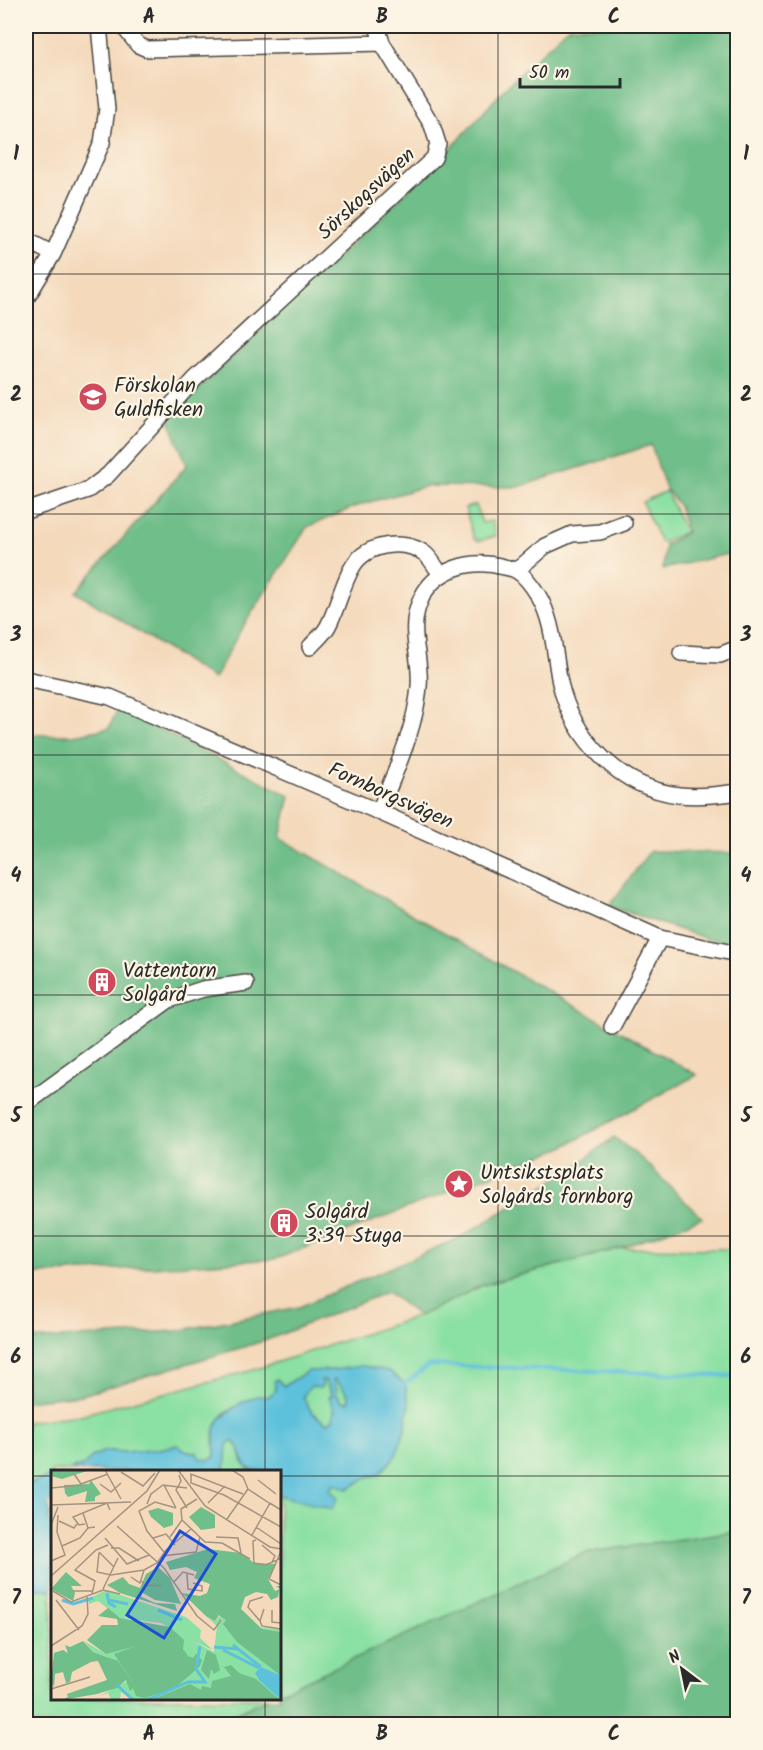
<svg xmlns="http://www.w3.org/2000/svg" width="763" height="1750" viewBox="0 0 763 1750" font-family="Kalam,sans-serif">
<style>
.green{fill:#8be0a3;stroke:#5b8667;stroke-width:1.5}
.forest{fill:#70be89;stroke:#4e745a;stroke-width:1.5}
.water{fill:#5dc1db;stroke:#447683;stroke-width:1.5;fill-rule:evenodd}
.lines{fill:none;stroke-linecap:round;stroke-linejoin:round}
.stream{stroke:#5dc1db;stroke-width:4}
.street-casing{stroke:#494541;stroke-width:18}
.street{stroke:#fff;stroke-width:15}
.grid{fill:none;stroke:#2b2b2b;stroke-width:1.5;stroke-opacity:0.55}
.labels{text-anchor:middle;stroke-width:4.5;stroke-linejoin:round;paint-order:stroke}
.street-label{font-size:21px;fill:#2b2b2b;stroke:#fcf5e5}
.poi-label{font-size:21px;fill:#2b2b2b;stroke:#fcf5e5;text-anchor:start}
.inset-river{fill:none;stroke:#5dc1db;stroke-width:3}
.inset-road{fill:none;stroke:#a49381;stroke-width:1.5}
.view{fill:#1d4ed8;fill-opacity:0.15;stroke:#1d4ed8;stroke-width:3}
.inset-edge{fill:none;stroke:#2b2b2b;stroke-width:3}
.neatline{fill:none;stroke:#2b2b2b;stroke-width:2}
.grid-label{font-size:20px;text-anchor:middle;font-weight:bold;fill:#2b2b2b}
</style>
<rect width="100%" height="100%" fill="#fcf5e5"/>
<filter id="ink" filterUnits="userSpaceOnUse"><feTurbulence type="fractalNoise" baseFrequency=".0167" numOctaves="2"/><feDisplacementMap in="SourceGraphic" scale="12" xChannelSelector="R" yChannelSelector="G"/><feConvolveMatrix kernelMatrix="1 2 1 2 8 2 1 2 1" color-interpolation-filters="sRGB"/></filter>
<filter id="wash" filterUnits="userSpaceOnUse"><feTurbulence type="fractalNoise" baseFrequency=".008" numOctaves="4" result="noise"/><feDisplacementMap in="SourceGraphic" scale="24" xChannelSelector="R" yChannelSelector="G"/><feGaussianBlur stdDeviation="1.35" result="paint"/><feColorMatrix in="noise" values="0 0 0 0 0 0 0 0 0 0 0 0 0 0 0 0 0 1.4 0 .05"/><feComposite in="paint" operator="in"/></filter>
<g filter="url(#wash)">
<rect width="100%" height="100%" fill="#f4d9bb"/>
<path class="green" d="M 666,491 L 685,532 L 661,543 L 642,502 Z
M 476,505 L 482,523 L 492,521 L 496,536 L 478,541 L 477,539 L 474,539 L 465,508 Z
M 621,1248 L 737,1249 L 737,1531 L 585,1553 L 279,1693 L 279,1494 L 332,1509 L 330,1488 L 335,1483 L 347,1489 L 368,1477 L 405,1384 L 389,1371 L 334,1370 L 308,1371 L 284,1386 L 277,1380 L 276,1390 L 268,1397 C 252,1396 218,1411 215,1429 C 213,1437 215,1448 215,1457 L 209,1460 L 200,1458 L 196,1452 L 187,1451 L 178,1445 L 154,1450 L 125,1452 L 106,1451 L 93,1456 L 85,1465 L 67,1471 L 52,1471 L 52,1476 L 26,1485 L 26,1422 L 80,1415 L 250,1371 L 419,1316 L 483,1285 Z
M 333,1379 L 335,1379 L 347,1393 L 349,1400 L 347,1402 L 341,1401 L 336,1392 Z
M 321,1380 L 324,1380 C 332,1394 337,1404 332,1420 L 327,1423 C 314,1416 308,1410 302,1396 L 311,1386 Z
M 232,1441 L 239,1447 C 241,1457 242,1465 251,1471 L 225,1471 L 227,1443 Z
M 26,1588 L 52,1590 L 52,1698 L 269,1698 L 213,1723 L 206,1724 L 26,1724 Z"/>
<path class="forest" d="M 569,26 L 737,26 L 737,552 L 663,569 L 665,545 L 687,532 L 679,506 L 666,489 L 651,445 L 518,487 L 427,486 L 359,505 L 307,527 L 240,631 L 214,679 L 76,592 L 187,465 L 168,418 L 446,154 L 507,86 Z
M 118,708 L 290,796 L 280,838 L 427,923 L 697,1075 L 561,1148 L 276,1259 L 26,1275 L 26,735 L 73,735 L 109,728 Z
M 650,851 L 737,853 L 737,944 L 704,938 L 609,906 Z
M 614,1137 L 643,1160 L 702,1218 L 621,1248 L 483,1285 L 419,1316 L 387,1292 L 267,1340 L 82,1395 L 26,1401 L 26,1340 L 177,1331 L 299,1307 L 461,1237 L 572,1169 Z
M 737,1531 L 737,1724 L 206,1724 L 213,1723 L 269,1698 L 279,1698 L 279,1693 L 585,1553 Z"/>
<path class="water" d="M 362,1366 L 389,1371 L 405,1384 L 409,1405 L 405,1430 L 396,1455 L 379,1475 L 368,1477 L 347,1489 L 334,1483 L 330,1489 L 338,1498 L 332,1509 L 282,1496 L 279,1494 L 279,1471 C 253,1471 245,1476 239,1447 L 232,1441 L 227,1444 L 225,1471 L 206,1469 L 200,1471 L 67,1471 L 85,1465 L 93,1456 L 106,1451 L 125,1452 L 154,1450 L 178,1445 L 187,1451 L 196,1452 L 200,1458 L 209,1460 L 215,1457 L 215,1429 L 220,1419 L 241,1403 L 257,1396 L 268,1397 L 276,1390 L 274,1381 L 277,1379 L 284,1386 L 308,1371 L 334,1370 ZM 335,1379 L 347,1393 L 349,1400 L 347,1402 L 341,1401 L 336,1393 L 337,1389 L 333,1380 ZM 321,1380 L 325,1380 L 333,1395 L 329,1397 L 335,1411 L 332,1420 L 327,1423 C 314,1416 308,1410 303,1396 L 311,1386 L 320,1388 L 323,1385 Z
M 52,1476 L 52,1501 L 48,1504 L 51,1516 L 48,1518 L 52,1525 L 52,1590 L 26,1588 L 26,1485 Z"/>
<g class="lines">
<path class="stream" d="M 405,1384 L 429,1365 L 738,1376"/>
</g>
</g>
<g filter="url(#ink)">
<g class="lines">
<g class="street-casing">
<path id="street" d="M 123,26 L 138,45 L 147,49 L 382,43
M 26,240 L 53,254
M 26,299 L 53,254 L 102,143 L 107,109 L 99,26
M 26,511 L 88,490 L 108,475 L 195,379 L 434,158 L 438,144 L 432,125 L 382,43 L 377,26
M 517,570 L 545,546 L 572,534 L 600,532 L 624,523
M 310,647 C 316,640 324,634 328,626 C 338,607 342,584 353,566 C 367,543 404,539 424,553 C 431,558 436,568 441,575
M 681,653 L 720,655 L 738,648
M 26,679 L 110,697 L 379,812 L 660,938 L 738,954
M 379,812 C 395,771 415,731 419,687 C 422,657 407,632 420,601 C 434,568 472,558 504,567 C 509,568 514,569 517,571 C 526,576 533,587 538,595 C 554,622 554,653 560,683 C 573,739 620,788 679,795 C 699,797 718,795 738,792
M 612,1027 L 660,938
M 26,1104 L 169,1000 L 203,989 L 246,983"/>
</g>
<use href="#street" class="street"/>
</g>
</g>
<path class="grid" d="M 265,26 L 265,1471M 498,26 L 498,1724M 26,274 L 738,274M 26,514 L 738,514M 26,755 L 738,755M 26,995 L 738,995M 26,1236 L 738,1236M 26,1476 L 52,1476M 279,1476 L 738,1476M 265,1698 L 265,1724"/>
<defs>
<g id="school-disc" transform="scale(1.5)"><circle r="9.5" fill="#d1495b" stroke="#fcf5e5"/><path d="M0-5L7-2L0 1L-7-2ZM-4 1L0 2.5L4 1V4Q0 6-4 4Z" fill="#fff"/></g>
<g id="building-disc" transform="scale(1.5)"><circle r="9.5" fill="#d1495b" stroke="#fcf5e5"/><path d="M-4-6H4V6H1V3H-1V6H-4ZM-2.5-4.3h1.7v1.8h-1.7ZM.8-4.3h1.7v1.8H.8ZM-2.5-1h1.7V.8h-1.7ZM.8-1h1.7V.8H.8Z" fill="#fff"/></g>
<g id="sight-disc" transform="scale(1.5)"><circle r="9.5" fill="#d1495b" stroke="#fcf5e5"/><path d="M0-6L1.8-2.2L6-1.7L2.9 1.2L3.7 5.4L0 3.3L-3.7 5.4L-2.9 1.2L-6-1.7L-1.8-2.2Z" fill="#fff"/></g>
</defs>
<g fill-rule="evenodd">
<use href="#school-disc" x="93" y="397"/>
<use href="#building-disc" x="102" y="982"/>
<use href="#sight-disc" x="459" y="1184"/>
<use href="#building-disc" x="284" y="1223"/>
</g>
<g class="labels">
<g class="street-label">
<text transform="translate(366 193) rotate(-43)" y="7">Sörskogsvägen</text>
<text transform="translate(391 795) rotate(24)" y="7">Fornborgsvägen</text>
</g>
<g class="poi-label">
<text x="114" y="392">Förskolan<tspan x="114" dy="24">Guldfisken</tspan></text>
<text x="123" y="977">Vattentorn<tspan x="123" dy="24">Solgård</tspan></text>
<text x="480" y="1179">Untsikstsplats<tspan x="480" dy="24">Solgårds fornborg</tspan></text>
<text x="305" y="1218">Solgård<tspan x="305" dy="24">3:39 Stuga</tspan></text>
</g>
</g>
<g transform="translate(51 1470)">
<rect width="230" height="230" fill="#f4d9bb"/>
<path d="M 55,120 L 135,147 L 150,160 L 149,168 L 162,180 L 139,170 L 163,182 L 166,156 L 157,148 L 164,151 L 176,137 L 186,134 L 201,157 L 229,159 L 229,229 L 81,230 L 70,222 L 69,229 L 60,229 L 57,223 L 49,226 L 78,210 L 64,211 L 57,187 L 42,182 L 33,171 L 55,184 L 51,173 L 86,151 L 125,162 L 110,153 L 69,148 L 47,131 L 38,134 L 37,129 Z" fill="#8be0a3"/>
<path d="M 0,0 L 39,0 L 11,9 L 0,6 ZM 40,10 L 50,24 L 44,27 L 44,31 L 34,32 L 36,21 L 17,27 L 14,23 L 13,15 L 38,14 ZM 150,37 L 164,45 L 164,58 L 150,60 L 138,47 ZM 107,38 L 122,43 L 122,55 L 113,58 L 100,47 L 97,41 ZM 157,79 L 190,83 L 203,93 L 225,94 L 217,109 L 224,121 L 229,119 L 225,116 L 229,116 L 227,127 L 220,130 L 216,124 L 205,122 L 194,127 L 190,139 L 211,159 L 229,162 L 229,205 L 186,172 L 172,154 L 175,150 L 168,145 L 164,151 L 156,147 L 131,123 L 149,126 L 156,123 L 159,114 L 143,108 L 146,102 L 135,97 L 119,100 L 115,92 ZM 107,97 L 119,108 L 130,134 L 104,130 L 92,123 L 89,126 L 104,133 L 124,134 L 126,141 L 69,123 L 56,115 L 72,107 L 78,114 L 89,118 L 95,104 ZM 15,102 L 31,116 L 20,116 L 24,123 L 22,131 L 0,119 ZM 57,138 L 69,148 L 119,157 L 133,170 L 132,179 L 137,186 L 142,188 L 145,184 L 151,190 L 149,196 L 124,218 L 94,228 L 85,226 L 82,218 L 79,221 L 75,210 L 66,218 L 46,224 L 11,230 L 17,227 L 16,224 L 56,210 L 47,191 L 40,192 L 21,202 L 19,212 L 15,213 L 12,202 L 4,204 L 3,217 L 0,211 L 3,183 L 12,180 L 17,183 L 14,175 L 19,177 L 32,171 L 42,182 L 67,191 L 88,221 L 63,184 L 85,176 L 55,184 L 36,170 L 51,155 L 67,155 L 66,149 L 47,146 ZM 156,180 L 165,185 L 169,200 L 163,204 L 160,199 L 158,209 L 150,200 ZM 180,195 L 188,203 L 205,209 L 229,230 L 100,230 L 139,214 L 150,220 L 151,216 L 160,218 L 161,211 L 180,206 L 173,197 Z" fill="#70be89"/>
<path d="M 210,197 L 229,205 L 229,229 L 209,211 L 204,203 Z" fill="#5dc1db"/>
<path class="inset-river" d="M 56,123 L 58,133 L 65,137M 11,130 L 22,134 L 42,128M 57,130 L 77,134M 107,140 L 131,150M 182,175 L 210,197M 163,177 L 186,179M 172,180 L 208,198M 66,215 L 82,230M 96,230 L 137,212 L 154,212 L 145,199 L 149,176"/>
<path class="inset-road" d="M 54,0 L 70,29M 127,0 L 154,36 L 219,77 L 230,79M 181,0 L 192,7 L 197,19 L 218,33M 70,2 L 92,16 L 104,3M 23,4 L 30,14 L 57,4M 128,5 L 130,11 L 125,20 L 136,38M 207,10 L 225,24M 49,14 L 60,22 L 70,13M 113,15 L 125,38M 0,18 L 31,15M 192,24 L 140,4 L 140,13 L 173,25 L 230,57M 146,29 L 130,39 L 131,50 L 154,72 L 171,73 L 199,89M 157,33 L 174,16M 96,34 L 100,24 L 112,15 L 136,18M 0,35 L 80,32M 32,43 L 37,58 L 44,57M 176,49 L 197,19M 8,51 L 23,58 L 26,54M 34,54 L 28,55 L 22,47 L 56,33 L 59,40M 0,55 L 7,37M 66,56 L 113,98 L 146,146 L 163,160 L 170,150M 205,57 L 230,74M 201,65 L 219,33 L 230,40M 119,67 L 131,50M 165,67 L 187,68 L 190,83M 54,68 L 76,94 L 98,85M 102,68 L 115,64 L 124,75M 205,70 L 202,71 L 203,93 L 215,95 L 230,88M 211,75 L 224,86 L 221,92M 11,76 L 29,68 L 37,58M 60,78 L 68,78 L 88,91M 230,81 L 218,109 L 230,115M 48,82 L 63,97M 113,82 L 96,61 L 88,41 L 104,32 L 125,38M 48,83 L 46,102 L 60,105 L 93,100 L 106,93 L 115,80 L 140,59M 111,86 L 145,82 L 149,67M 0,91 L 14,85 L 6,62 L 7,45M 136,104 L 137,119 L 151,121 L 151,116 L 142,113M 0,106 L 96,21 L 109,0M 80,107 L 89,113 L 93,100M 91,111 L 93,115 L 111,116M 123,112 L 132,102 L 143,105M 52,119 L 67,88M 2,121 L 20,132 L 52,120 L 69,124M 22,121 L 41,121M 41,124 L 44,111 L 24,100 L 45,80 L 57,75M 212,127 L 199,131 L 197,137 L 209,151 L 213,139M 5,130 L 28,160M 221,140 L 221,152 L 230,153M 209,151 L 211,156 L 230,159M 0,176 L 31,156 L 37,144 L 36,127M 0,219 L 39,207"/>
<path class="view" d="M 129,61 L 165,84 L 113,168 L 76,145 Z"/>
<rect width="230" height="230" class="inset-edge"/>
</g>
<rect width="763" height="1750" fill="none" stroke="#fcf5e5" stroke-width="66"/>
<g transform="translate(682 1669) rotate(328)" stroke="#fcf5e5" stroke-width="4.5" paint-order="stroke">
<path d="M0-4.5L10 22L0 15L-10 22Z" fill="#2b2b2b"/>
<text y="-9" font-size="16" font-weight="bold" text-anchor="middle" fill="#2b2b2b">N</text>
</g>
<path d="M520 78v9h100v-9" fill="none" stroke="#2b2b2b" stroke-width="3"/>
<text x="529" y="78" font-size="18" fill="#2b2b2b" stroke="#fcf5e5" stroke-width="4.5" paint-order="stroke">50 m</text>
<rect x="33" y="33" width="697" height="1684" class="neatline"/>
<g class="grid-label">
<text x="149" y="23">A</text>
<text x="382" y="23">B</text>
<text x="614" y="23">C</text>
<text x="16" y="160">1</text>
<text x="746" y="160">1</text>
<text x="16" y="401">2</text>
<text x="746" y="401">2</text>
<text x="16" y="641">3</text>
<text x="746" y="641">3</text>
<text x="16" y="882">4</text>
<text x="746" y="882">4</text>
<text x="16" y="1122">5</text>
<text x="746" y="1122">5</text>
<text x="16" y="1363">6</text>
<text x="746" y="1363">6</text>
<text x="16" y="1604">7</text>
<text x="746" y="1604">7</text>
<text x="149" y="1740">A</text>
<text x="382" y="1740">B</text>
<text x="614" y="1740">C</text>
</g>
</svg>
